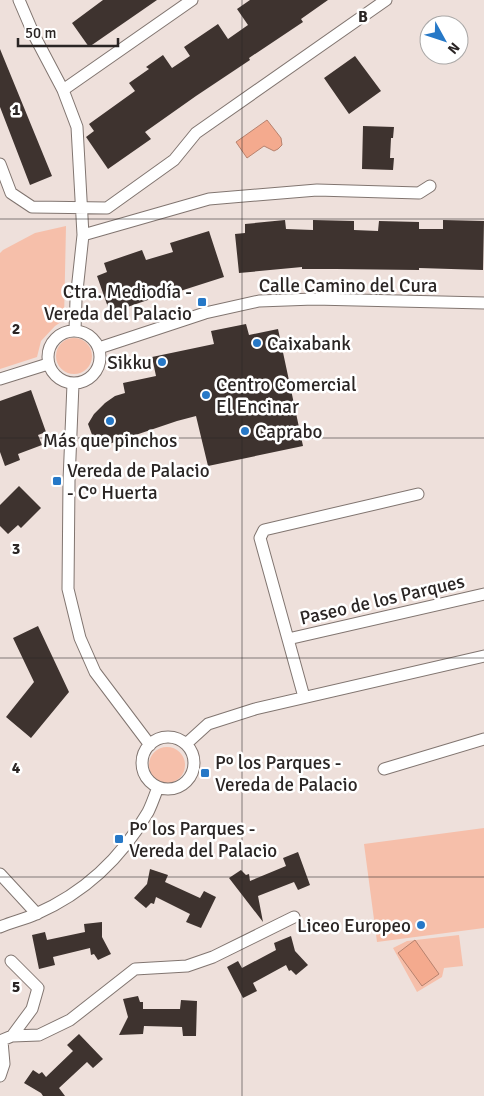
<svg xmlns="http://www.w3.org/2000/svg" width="484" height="1096" viewBox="0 0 484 1096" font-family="Signika,sans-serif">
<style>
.green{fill:#f6bfaa}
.water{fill:#f4aa8e;stroke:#b7826e}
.building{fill:#3e332f}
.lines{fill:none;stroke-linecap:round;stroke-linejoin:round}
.street-casing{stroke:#817570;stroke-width:13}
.street{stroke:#fff;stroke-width:11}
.grid{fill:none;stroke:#2a2524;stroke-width:1;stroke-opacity:0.55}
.poi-dot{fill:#2678c7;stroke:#fff;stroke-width:2}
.labels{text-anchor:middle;stroke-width:5;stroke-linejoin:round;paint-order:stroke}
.street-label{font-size:19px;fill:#2a2524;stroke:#fff}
.poi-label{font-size:19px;fill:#2a2524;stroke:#fff;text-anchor:start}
.grid-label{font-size:16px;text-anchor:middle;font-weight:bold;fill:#2a2524;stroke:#fff;stroke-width:5;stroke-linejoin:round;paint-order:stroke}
</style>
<rect width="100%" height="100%" fill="#eee0db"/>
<path class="green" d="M 66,226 L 64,320 L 55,326 L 41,341 L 37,357 L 0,369 L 0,253 L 3,250 L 35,233 Z
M56 356a18 18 0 1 1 36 0a18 18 0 1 1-36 0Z
M149 765a18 18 0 1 1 36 0a18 18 0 1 1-36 0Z
M 484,828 L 484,928 L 377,942 L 364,844 Z
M 459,935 L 463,966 L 444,968 L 442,977 L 417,992 L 393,948 L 407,941 Z"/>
<path class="water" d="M 267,120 L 281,138 L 282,145 L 278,149 L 274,151 L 264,146 L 247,158 L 236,142 Z
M 415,940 L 439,974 L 422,986 L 398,953 Z"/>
<path class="building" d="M 103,0 L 157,0 L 89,47 L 72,23 Z
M 250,0 L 328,0 L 301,19 L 303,22 L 249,58 L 250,60 L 196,96 L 145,132 L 151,139 L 108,169 L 86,137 L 94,131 L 89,124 L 135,91 L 129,83 L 149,69 L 146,67 L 163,55 L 172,68 L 190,56 L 184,47 L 218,24 L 228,39 L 248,25 L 237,9 Z
M 0,49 L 52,176 L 30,185 L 0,107 Z
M 355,56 L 381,91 L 349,114 L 324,78 Z
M 363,126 L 394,127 L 393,138 L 391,138 L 390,158 L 394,158 L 393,170 L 362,169 Z
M 285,220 L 286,229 L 313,230 L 313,220 L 354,221 L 354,230 L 378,231 L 379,221 L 419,222 L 419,229 L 443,229 L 443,220 L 484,221 L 483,270 L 419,268 L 419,270 L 336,269 L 302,269 L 302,267 L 239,273 L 235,234 L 245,233 L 245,224 Z
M 209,231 L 224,277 L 174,293 L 174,291 L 110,313 L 97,276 L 107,272 L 104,263 L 142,250 L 146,260 L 173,252 L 170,243 Z
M 246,324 L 249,335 L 278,329 L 303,446 L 208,466 L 196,416 L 177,421 L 97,448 L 88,424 L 94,414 L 105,403 L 115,396 L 125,393 L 123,383 L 156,376 L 152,357 L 214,344 L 211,331 Z
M 31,390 L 46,432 L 38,435 L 42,445 L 18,454 L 20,460 L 5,466 L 0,452 L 0,401 Z
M 19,486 L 41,508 L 21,528 L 18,525 L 8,534 L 0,526 L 0,505 Z
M 38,626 L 69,692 L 31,738 L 6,717 L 34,682 L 13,638 Z
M 298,852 L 310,885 L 298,890 L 294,882 L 258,896 L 263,922 L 229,878 L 241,870 L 246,875 L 249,874 L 250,881 L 286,866 L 283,858 Z
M 150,869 L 168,875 L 165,882 L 200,898 L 204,891 L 216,897 L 201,928 L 186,922 L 190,914 L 156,897 L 154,904 L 151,903 L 146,908 L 134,898 L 147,884 Z
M 102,922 L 102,937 L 111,954 L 98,960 L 94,954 L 91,955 L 90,948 L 53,957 L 55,965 L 39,969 L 32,935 L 45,932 L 47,940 L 85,932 L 84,924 Z
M 291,936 L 295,951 L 308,965 L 296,975 L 291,970 L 289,971 L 286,965 L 253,983 L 257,991 L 243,998 L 227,967 L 238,961 L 242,968 L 276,950 L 274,943 Z
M 138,996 L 140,1002 L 143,1002 L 143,1009 L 180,1009 L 181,1000 L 197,1001 L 196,1036 L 183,1036 L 182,1027 L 144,1026 L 143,1034 L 119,1035 L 128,1017 L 123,999 Z
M 79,1034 L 103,1059 L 93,1068 L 87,1062 L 59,1088 L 65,1096 L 43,1096 L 41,1093 L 24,1083 L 33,1070 L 39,1074 L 42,1072 L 46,1077 L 73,1051 L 67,1045 Z"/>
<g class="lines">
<g class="street-casing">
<path id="street" d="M 19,0 L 34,35 L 63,90 L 77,127 L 83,235 L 76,300 L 75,330
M 63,90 L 192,0
M 0,164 L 11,193 L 32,207 L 107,208 L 174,160 L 196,133 L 386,0
M 83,235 L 209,199 L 317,190 L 419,193 L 430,186
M48 357a26 26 0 1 1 52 0a26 26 0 1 1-52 0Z
M 99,348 L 205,313 L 259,301 L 314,299 L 484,303
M 0,379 L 48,364
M 73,384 L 69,481 L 68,589 L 80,638 L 95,672 L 150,745
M 288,639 L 484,594
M 304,697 L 260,538 L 264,530 L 418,494
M142 763a26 26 0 1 1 52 0a26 26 0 1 1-52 0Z
M 186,744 L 208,724 L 255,709 L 484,656
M 384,769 L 484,739
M 0,874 L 37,914
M 0,927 C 12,922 25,919 36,914 C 84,893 122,857 148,812 C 152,804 155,795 158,787
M 12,1036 L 39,1035 L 70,1020 L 135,969 L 187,966 L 213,957 L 294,917
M 0,1041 L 12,1036 L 32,1009 L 38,988 L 11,961
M 0,1076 L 4,1064 L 2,1041"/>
</g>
<use href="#street" class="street"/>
</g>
<path class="grid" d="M 242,0 L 242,1096M 0,219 L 484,219M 0,438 L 484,438M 0,658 L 484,658M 0,877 L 484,877"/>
<g class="poi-dot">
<rect x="197" y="297" width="10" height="10" rx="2.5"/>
<circle cx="257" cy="343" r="5"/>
<circle cx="162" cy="362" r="5"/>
<circle cx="206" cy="395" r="5"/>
<circle cx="110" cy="421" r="5"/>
<circle cx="245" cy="431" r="5"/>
<rect x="52" y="476" width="10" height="10" rx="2.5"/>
<rect x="200" y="768" width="10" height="10" rx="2.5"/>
<rect x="114" y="834" width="10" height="10" rx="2.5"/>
<circle cx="421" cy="925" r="5"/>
</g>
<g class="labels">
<g class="street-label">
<text x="348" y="292">Calle Camino del Cura</text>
<text transform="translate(382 599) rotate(-13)" y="7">Paseo de los Parques</text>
</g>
<g class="poi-label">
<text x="192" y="298" text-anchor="end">Ctra. Mediodía -<tspan x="192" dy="22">Vereda del Palacio</tspan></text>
<text x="267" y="350">Caixabank</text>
<text x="152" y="369" text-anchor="end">Sikku</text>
<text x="216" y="391">Centro Comercial<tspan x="216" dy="22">El Encinar</tspan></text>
<text x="255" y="438">Caprabo</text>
<text x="110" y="447" text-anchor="middle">Más que pinchos</text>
<text x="67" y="477">Vereda de Palacio<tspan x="67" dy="22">- Cº Huerta</tspan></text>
<text x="215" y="769">Pº los Parques -<tspan x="215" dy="22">Vereda de Palacio</tspan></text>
<text x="129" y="835">Pº los Parques -<tspan x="129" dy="22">Vereda del Palacio</tspan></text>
<text x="411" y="932" text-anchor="end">Liceo Europeo</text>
</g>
</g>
<g class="grid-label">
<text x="363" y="22">B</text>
<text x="16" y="115">1</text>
<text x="16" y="334">2</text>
<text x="16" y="554">3</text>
<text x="16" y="773">4</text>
<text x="16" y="992">5</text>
</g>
<g transform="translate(444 40) rotate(130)"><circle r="24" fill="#ffffff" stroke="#aaa8a7"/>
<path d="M0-4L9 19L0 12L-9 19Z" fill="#2678c7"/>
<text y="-8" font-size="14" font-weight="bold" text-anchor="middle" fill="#2a2524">N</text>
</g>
<path d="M18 38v8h100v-8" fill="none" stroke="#2a2524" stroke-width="2.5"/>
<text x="25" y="38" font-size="15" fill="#2a2524" stroke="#ffffff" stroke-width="4" paint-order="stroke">50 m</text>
</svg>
